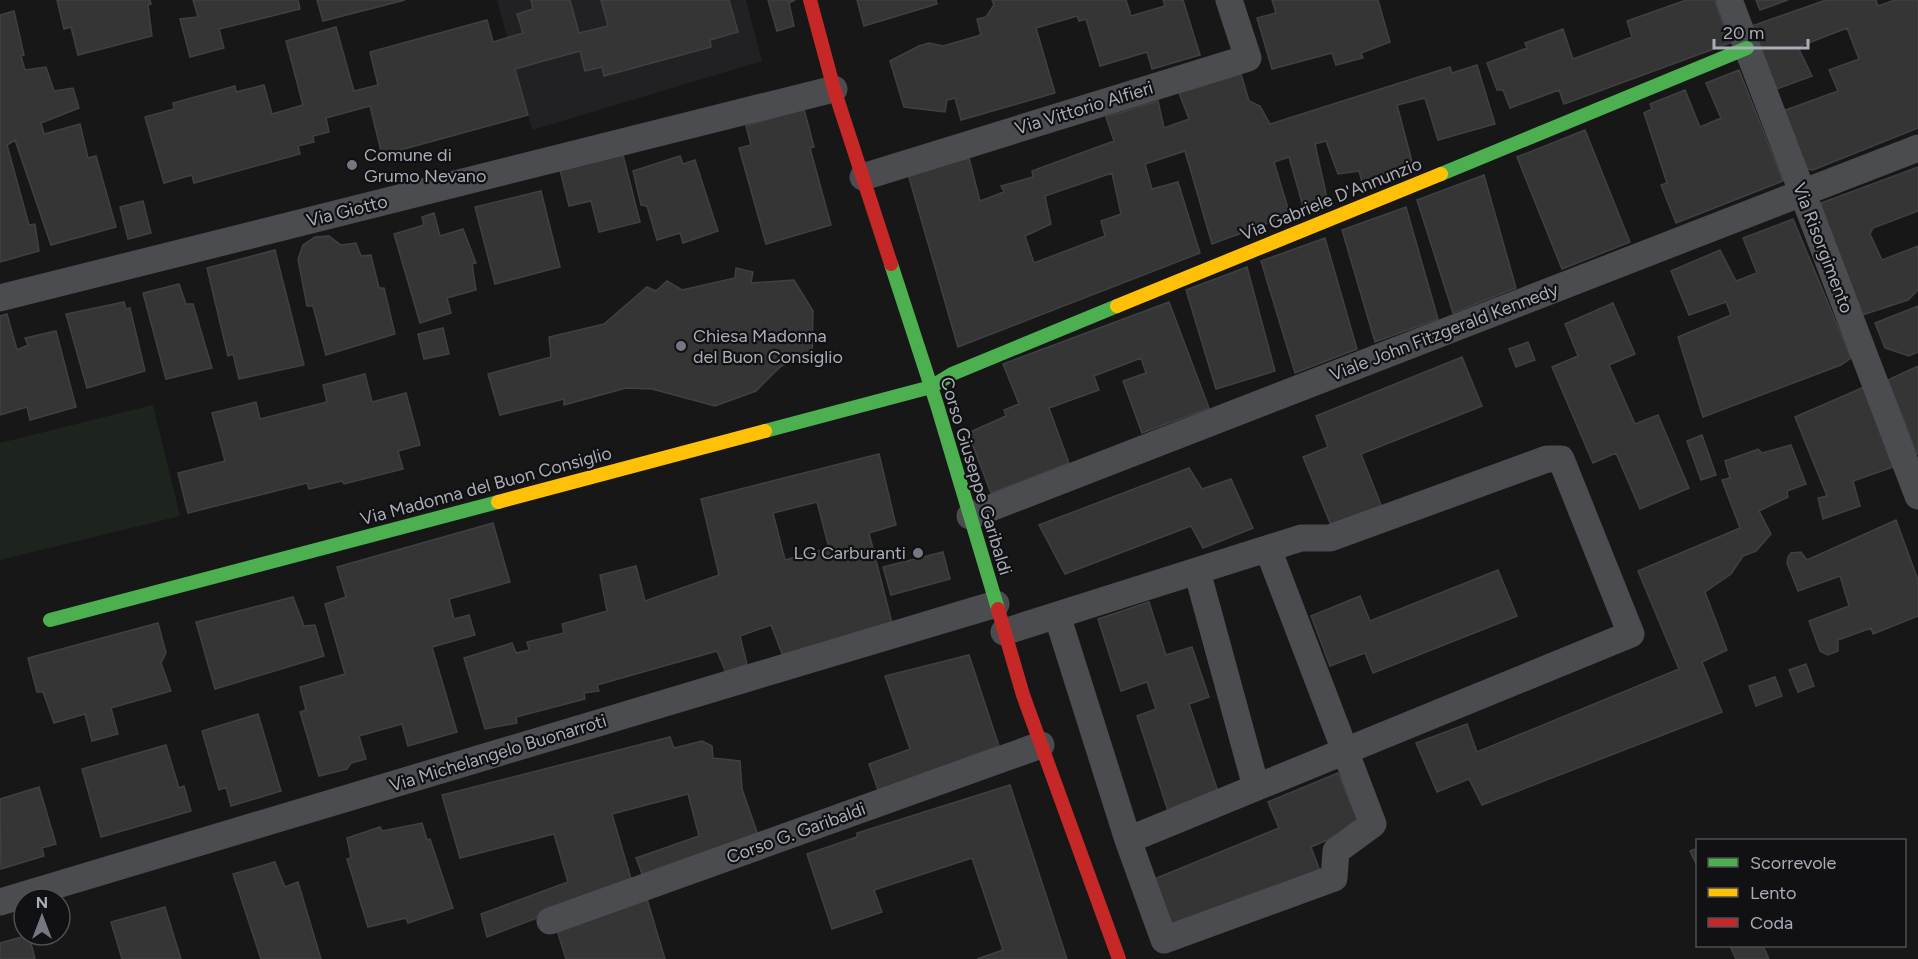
<svg xmlns="http://www.w3.org/2000/svg" width="1918" height="959" viewBox="0 0 1918 959" font-family="Figtree,sans-serif">
<style>
.built{fill:#212123}
.green{fill:#1d241e}
.building{fill:#353536;stroke:#3f4043;stroke-width:1.5;fill-rule:evenodd}
.lines{fill:none;stroke-linecap:round;stroke-linejoin:round}
.street{stroke:#4b4c50;stroke-width:27}
.fast{stroke:#4caf50;stroke-width:14}
.slow{stroke:#ffc107;stroke-width:14}
.jam{stroke:#c62828;stroke-width:14}
.poi-dot{fill:#757880;stroke:#111113;stroke-width:2}
.labels{text-anchor:middle;stroke-width:4.5;stroke-linejoin:round;paint-order:stroke}
.street-label{font-size:18px;fill:#a8adb8;stroke:#111113}
.poi-label{font-size:18px;fill:#a8adb8;stroke:#111113;text-anchor:start}
</style>
<rect width="100%" height="100%" fill="#171717"/>
<path class="built" d="M 497,0 L 746,0 L 762,61 L 532,130 Z"/>
<path class="green" d="M 153,405 L 180,516 L 0,560 L 0,443 Z"/>
<path class="building" d="M 57,0 L 150,0 L 151,4 L 148,5 L 152,36 L 78,55 L 71,27 L 64,29 Z
M 193,0 L 298,0 L 300,9 L 219,29 L 224,48 L 190,57 L 180,19 L 198,17 Z
M 317,0 L 405,0 L 323,21 Z
M 531,0 L 570,0 L 579,33 L 608,26 L 601,0 L 729,0 L 738,32 L 710,40 L 711,47 L 604,76 L 602,67 L 585,71 L 580,51 L 515,69 L 528,115 L 382,155 L 370,106 L 326,118 L 329,132 L 313,136 L 314,142 L 298,146 L 300,154 L 194,183 L 192,175 L 164,183 L 145,117 L 174,109 L 173,103 L 235,86 L 236,92 L 264,85 L 272,114 L 303,105 L 286,41 L 336,27 L 354,91 L 378,85 L 370,52 L 487,20 L 493,42 L 523,33 L 517,14 L 533,9 Z
M 768,0 L 795,0 L 789,3 L 794,26 L 777,31 Z
M 857,0 L 936,0 L 937,4 L 864,26 Z
M 992,0 L 1126,0 L 1131,16 L 1165,6 L 1163,0 L 1183,0 L 1200,55 L 1152,69 L 1147,52 L 1100,66 L 1086,19 L 1079,21 L 1077,16 L 1036,28 L 1055,93 L 961,120 L 955,98 L 947,100 L 945,112 L 904,107 L 890,61 L 919,46 L 929,43 L 943,46 L 981,35 L 977,19 L 986,17 L 994,5 Z
M 1272,0 L 1378,0 L 1390,42 L 1361,53 L 1363,58 L 1336,65 L 1332,53 L 1272,69 L 1257,18 L 1276,13 Z
M 1686,0 L 1714,0 L 1730,43 L 1564,104 L 1559,90 L 1510,108 L 1503,90 L 1497,90 L 1487,63 L 1527,48 L 1525,43 L 1563,29 L 1573,59 L 1632,37 L 1627,21 Z
M 1756,0 L 1788,0 L 1760,10 Z
M 1826,0 L 1876,0 L 1878,6 L 1895,0 L 1918,0 L 1918,128 L 1813,170 L 1807,169 L 1783,111 L 1838,91 L 1829,70 L 1859,59 L 1847,28 L 1798,47 L 1812,76 L 1774,90 L 1752,26 Z
M 14,11 L 24,55 L 21,56 L 25,70 L 46,67 L 54,91 L 73,88 L 79,108 L 41,123 L 44,134 L 80,124 L 88,158 L 96,156 L 116,227 L 51,245 L 15,140 L 7,145 L 29,225 L 35,224 L 39,251 L 0,262 L 0,15 Z
M 1477,65 L 1495,124 L 1438,140 L 1425,98 L 1397,105 L 1414,169 L 1363,186 L 1359,171 L 1338,174 L 1326,141 L 1315,144 L 1327,198 L 1303,206 L 1289,157 L 1274,162 L 1290,215 L 1212,244 L 1185,151 L 1145,164 L 1152,189 L 1178,182 L 1200,253 L 958,347 L 908,174 L 969,158 L 980,201 L 1004,192 L 1001,186 L 1033,177 L 1032,171 L 1114,141 L 1106,117 L 1158,101 L 1164,128 L 1189,119 L 1179,93 L 1241,74 L 1249,101 L 1260,106 L 1270,124 L 1450,67 L 1452,73 ZM 1112,173 L 1121,214 L 1101,221 L 1105,236 L 1034,263 L 1025,236 L 1051,224 L 1045,196 Z
M 1739,70 L 1783,181 L 1676,223 L 1661,185 L 1667,183 L 1644,113 L 1652,109 L 1650,104 L 1685,90 L 1700,127 L 1721,118 L 1706,83 Z
M 804,109 L 814,147 L 810,148 L 831,225 L 766,244 L 739,148 L 751,145 L 746,126 Z
M 1585,130 L 1630,242 L 1562,269 L 1517,157 Z
M 623,155 L 640,222 L 599,232 L 591,201 L 569,206 L 560,170 Z
M 680,156 L 683,164 L 695,160 L 718,231 L 683,243 L 680,233 L 657,240 L 647,206 L 641,205 L 633,171 Z
M 1918,167 L 1918,211 L 1873,228 L 1870,234 L 1882,260 L 1918,246 L 1918,290 L 1908,300 L 1862,315 L 1816,205 Z
M 1484,175 L 1516,288 L 1453,313 L 1417,200 Z
M 541,191 L 560,267 L 495,284 L 475,207 Z
M 143,201 L 151,233 L 128,239 L 120,207 Z
M 1406,207 L 1438,319 L 1375,342 L 1342,230 Z
M 434,213 L 440,236 L 463,229 L 476,263 L 472,264 L 476,290 L 447,298 L 451,313 L 420,323 L 394,234 L 424,225 L 422,217 Z
M 1793,219 L 1851,358 L 1841,365 L 1703,417 L 1678,337 L 1731,315 L 1726,302 L 1689,315 L 1671,271 L 1720,250 L 1736,281 L 1757,273 L 1743,238 Z
M 329,236 L 341,245 L 356,243 L 361,256 L 371,255 L 379,288 L 384,288 L 395,334 L 326,355 L 313,306 L 307,306 L 298,259 L 303,245 L 315,237 Z
M 1325,238 L 1357,349 L 1295,373 L 1261,261 Z
M 275,250 L 304,365 L 239,379 L 233,354 L 228,356 L 207,268 Z
M 1247,267 L 1275,371 L 1216,389 L 1186,290 Z
M 736,268 L 753,272 L 751,283 L 794,280 L 813,311 L 812,355 L 781,366 L 756,391 L 715,406 L 652,389 L 626,388 L 564,405 L 564,399 L 500,415 L 488,374 L 551,357 L 549,337 L 604,324 L 647,287 L 656,291 L 667,281 L 682,290 L 735,278 Z
M 179,284 L 186,304 L 193,304 L 212,368 L 166,379 L 143,293 Z
M 124,302 L 126,309 L 130,308 L 145,371 L 87,388 L 66,314 Z
M 1169,302 L 1209,408 L 1142,433 L 1123,381 L 1146,373 L 1141,358 L 1094,376 L 1099,390 L 1049,408 L 1069,463 L 991,493 L 968,433 L 1006,416 L 1004,410 L 1019,404 L 1003,364 Z
M 1613,303 L 1635,354 L 1609,365 L 1635,424 L 1658,415 L 1689,488 L 1640,509 L 1616,453 L 1593,463 L 1552,367 L 1578,356 L 1565,324 Z
M 1918,306 L 1918,352 L 1909,356 L 1885,348 L 1875,323 Z
M 7,314 L 17,350 L 28,345 L 25,338 L 56,331 L 76,407 L 30,420 L 27,407 L 0,415 L 0,316 Z
M 443,328 L 449,354 L 424,359 L 418,334 Z
M 1528,342 L 1535,360 L 1516,367 L 1509,349 Z
M 1462,357 L 1482,406 L 1361,454 L 1383,510 L 1333,530 L 1303,457 L 1328,447 L 1316,416 Z
M 1918,366 L 1918,454 L 1917,454 L 1888,380 Z
M 365,374 L 372,402 L 406,393 L 420,445 L 398,451 L 403,469 L 344,484 L 342,481 L 309,489 L 307,483 L 188,513 L 178,473 L 225,461 L 212,413 L 256,402 L 260,419 L 327,402 L 323,385 Z
M 1864,387 L 1893,467 L 1853,481 L 1860,506 L 1823,519 L 1818,498 L 1827,496 L 1795,417 Z
M 1702,435 L 1716,475 L 1701,480 L 1687,441 Z
M 1791,445 L 1806,484 L 1787,491 L 1788,497 L 1759,511 L 1771,534 L 1756,551 L 1743,556 L 1731,574 L 1705,592 L 1727,650 L 1702,662 L 1722,712 L 1482,805 L 1469,779 L 1437,792 L 1416,743 L 1467,724 L 1477,752 L 1679,669 L 1638,571 L 1740,528 L 1722,480 L 1730,478 L 1725,461 L 1758,449 L 1762,453 Z
M 879,454 L 896,525 L 869,533 L 893,627 L 783,656 L 771,625 L 740,636 L 747,664 L 726,673 L 717,651 L 597,685 L 599,691 L 584,693 L 585,699 L 516,717 L 517,723 L 485,729 L 464,658 L 512,643 L 516,653 L 529,650 L 527,642 L 564,633 L 562,624 L 607,611 L 600,575 L 636,566 L 645,601 L 719,575 L 701,499 ZM 817,502 L 829,548 L 785,560 L 773,513 Z
M 1189,468 L 1202,489 L 1231,479 L 1253,528 L 1203,548 L 1191,526 L 1065,574 L 1039,525 Z
M 1896,520 L 1918,580 L 1918,616 L 1873,634 L 1871,628 L 1838,640 L 1838,651 L 1828,655 L 1820,651 L 1809,621 L 1849,606 L 1840,576 L 1798,591 L 1787,563 L 1788,557 L 1791,553 L 1801,552 L 1807,560 Z
M 493,523 L 510,582 L 449,599 L 454,619 L 469,615 L 475,635 L 432,647 L 457,732 L 408,746 L 402,724 L 359,736 L 366,759 L 351,763 L 347,769 L 319,776 L 300,712 L 306,710 L 300,687 L 345,674 L 325,604 L 346,597 L 337,567 Z
M 943,552 L 950,579 L 891,595 L 883,567 Z
M 1498,570 L 1517,616 L 1373,673 L 1365,653 L 1330,666 L 1311,616 L 1360,596 L 1370,621 Z
M 293,597 L 304,626 L 315,625 L 324,656 L 215,689 L 196,622 Z
M 1149,602 L 1166,655 L 1192,647 L 1209,697 L 1189,704 L 1221,801 L 1170,817 L 1137,716 L 1156,709 L 1147,682 L 1121,691 L 1098,619 Z
M 158,623 L 166,653 L 161,663 L 171,691 L 111,708 L 118,734 L 92,741 L 85,714 L 54,723 L 43,692 L 37,692 L 28,658 Z
M 969,655 L 999,746 L 878,790 L 869,764 L 910,749 L 885,676 Z
M 1806,664 L 1814,686 L 1798,692 L 1789,670 Z
M 1775,677 L 1782,696 L 1756,706 L 1749,686 Z
M 258,714 L 281,791 L 231,806 L 226,787 L 219,790 L 202,731 Z
M 670,737 L 674,748 L 702,741 L 712,746 L 713,758 L 740,761 L 742,789 L 758,835 L 644,879 L 636,858 L 699,836 L 688,794 L 612,814 L 632,882 L 487,937 L 481,914 L 568,882 L 554,834 L 460,858 L 442,795 Z
M 166,745 L 179,788 L 184,786 L 191,811 L 101,837 L 82,769 Z
M 1338,773 L 1360,826 L 1311,847 L 1320,871 L 1173,932 L 1152,880 L 1279,828 L 1268,802 Z
M 1010,785 L 1067,959 L 977,959 L 1003,950 L 972,858 L 874,890 L 882,912 L 832,929 L 807,854 L 857,837 L 857,833 Z
M 39,787 L 56,844 L 42,848 L 44,856 L 1,869 L 0,799 Z
M 422,823 L 427,840 L 430,839 L 453,908 L 408,923 L 406,918 L 368,927 L 347,859 L 351,858 L 347,838 L 380,827 L 382,831 Z
M 1698,848 L 1698,868 L 1690,851 Z
M 275,862 L 285,887 L 298,882 L 321,959 L 261,959 L 233,874 Z
M 647,899 L 665,959 L 566,959 L 556,927 Z
M 165,907 L 181,959 L 122,959 L 111,922 Z
M 29,935 L 35,959 L 0,959 L 0,943 Z
M 1730,946 L 1763,946 L 1769,959 L 1736,959 Z"/>
<g class="lines">
<path class="street" d="M 1729,0 L 1918,496
M 863,177 L 1248,58 L 1229,0
M 0,298 L 834,89
M 970,516 L 1918,148
M 1197,571 L 1256,787
M 1057,615 L 1128,840 L 1164,940 L 1334,878 L 1336,851 L 1373,824 L 1268,549
M 1004,632 L 1301,538 L 1330,538 L 1547,459 L 1561,459 L 1631,634 L 1128,840
M 0,902 L 996,604
M 550,921 L 1041,745"/>
<path class="fast" d="M 1441,174 L 1747,48
M 891,264 L 937,405 L 998,609
M 765,431 L 931,387 L 952,374 L 1117,306
M 50,620 L 498,502"/>
<path class="slow" d="M 1117,306 L 1441,174
M 498,502 L 765,431"/>
<path class="jam" d="M 810,0 L 834,89 L 891,264
M 998,609 L 1023,695 L 1119,959"/>
</g>
<g class="poi-dot">
<circle cx="352" cy="165" r="6"/>
<circle cx="681" cy="346" r="6"/>
<circle cx="918" cy="553" r="6"/>
</g>
<g class="labels">
<g class="street-label">
<text transform="translate(1084 108) rotate(-17)" y="6">Via Vittorio Alfieri</text>
<text transform="translate(1331 199) rotate(-22)" y="6">Via Gabriele D'Annunzio</text>
<text transform="translate(347 211) rotate(-14)" y="6">Via Giotto</text>
<text transform="translate(1823 248) rotate(69)" y="6">Via Risorgimento</text>
<text transform="translate(1444 332) rotate(-21)" y="6">Viale John Fitzgerald Kennedy</text>
<text transform="translate(976 476) rotate(73)" y="6">Corso Giuseppe Garibaldi</text>
<text transform="translate(486 486) rotate(-15)" y="6">Via Madonna del Buon Consiglio</text>
<text transform="translate(498 753) rotate(-17)" y="6">Via Michelangelo Buonarroti</text>
<text transform="translate(796 833) rotate(-20)" y="6">Corso G. Garibaldi</text>
</g>
<g class="poi-label">
<text x="364" y="161">Comune di<tspan x="364" dy="21">Grumo Nevano</tspan></text>
<text x="693" y="342">Chiesa Madonna<tspan x="693" dy="21">del Buon Consiglio</tspan></text>
<text x="906" y="559" text-anchor="end">LG Carburanti</text>
</g>
</g>
<rect x="1696" y="839" width="210" height="108" fill="#111113" stroke="#4d4f55" stroke-width="1.5"/>
<rect x="1708" y="858" width="30" height="9" fill="#4caf50" stroke="#4d4f55" stroke-width="1.5"/>
<text x="1750" y="869" font-size="18" fill="#a8adb8">Scorrevole</text>
<rect x="1708" y="888" width="30" height="9" fill="#ffc107" stroke="#4d4f55" stroke-width="1.5"/>
<text x="1750" y="899" font-size="18" fill="#a8adb8">Lento</text>
<rect x="1708" y="918" width="30" height="9" fill="#c62828" stroke="#4d4f55" stroke-width="1.5"/>
<text x="1750" y="929" font-size="18" fill="#a8adb8">Coda</text>
<g transform="translate(42 917)"><circle r="28" fill="#111113" stroke="#4d4f55" stroke-width="1.5"/>
<path d="M0-4.5L10 22L0 15L-10 22Z" fill="#757880"/>
<text y="-9" font-size="16" font-weight="bold" text-anchor="middle" fill="#a8adb8">N</text>
</g>
<path d="M1714 39v9h94v-9" fill="none" stroke="#a8adb8" stroke-width="3"/>
<text x="1723" y="39" font-size="18" fill="#a8adb8" stroke="#111113" stroke-width="4.5" paint-order="stroke">20 m</text>
</svg>
